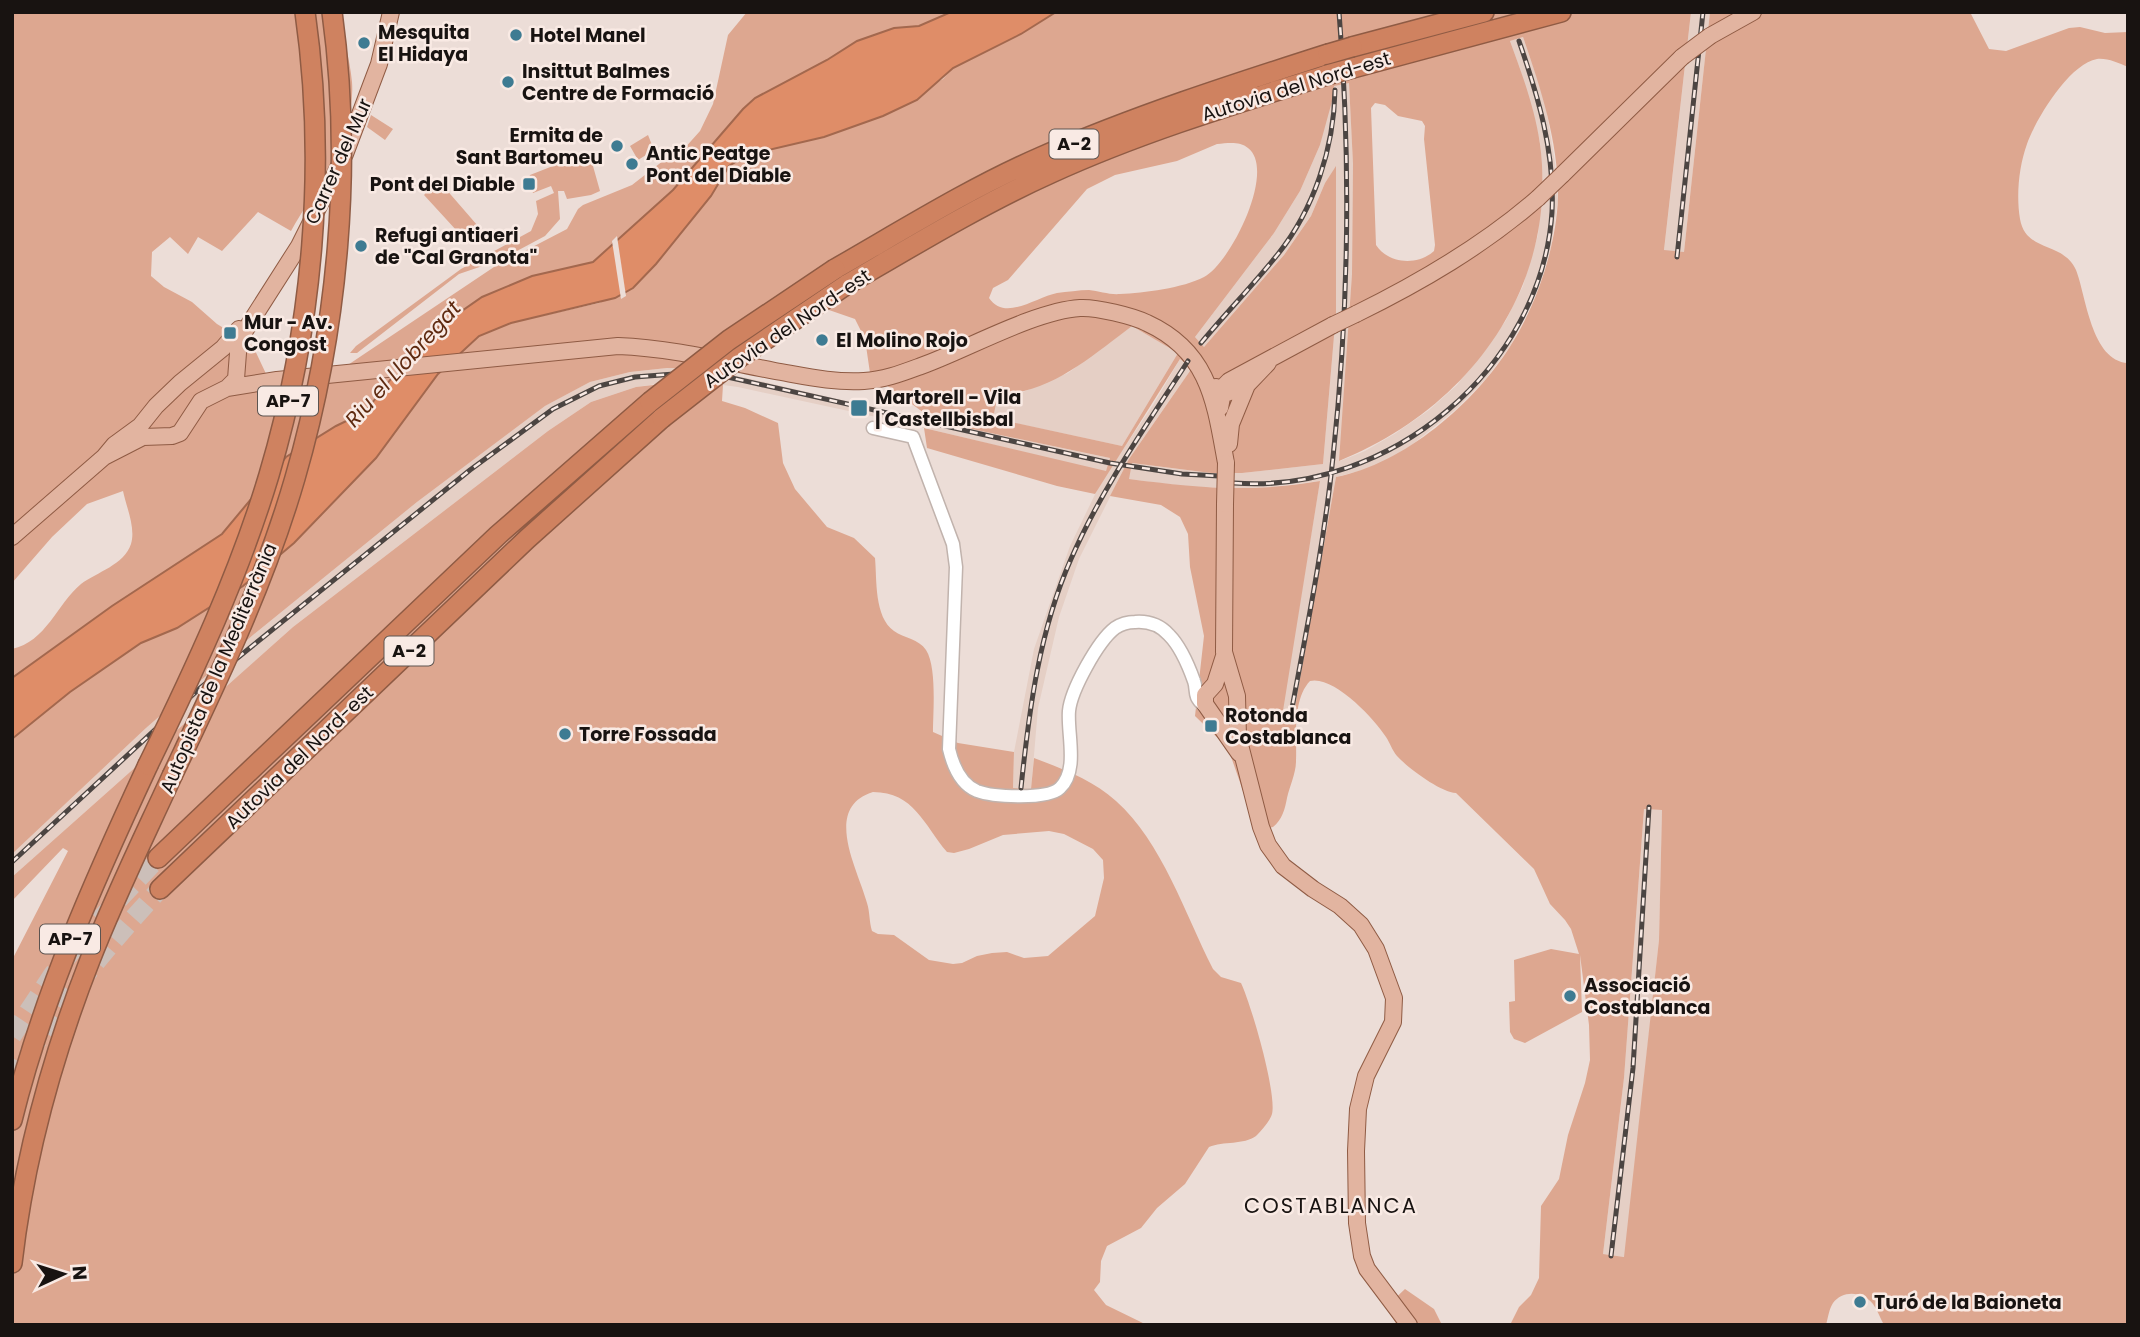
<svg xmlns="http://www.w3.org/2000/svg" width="2140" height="1337" viewBox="0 0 2140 1337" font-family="Poppins,sans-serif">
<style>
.built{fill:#e5cfc5}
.green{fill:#dda790;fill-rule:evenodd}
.water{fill:#df8d68;stroke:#a3684e;stroke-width:2}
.pier{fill:#ecddd7}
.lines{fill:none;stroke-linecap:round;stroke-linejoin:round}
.highway-tunnel{stroke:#ccbfb9;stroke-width:19;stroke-dasharray:19 10;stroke-linecap:butt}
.minor-casing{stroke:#c1b3ad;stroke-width:15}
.major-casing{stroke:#8f5b44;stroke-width:18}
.highway-casing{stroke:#8f5b44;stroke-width:22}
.minor{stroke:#fff;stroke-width:12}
.major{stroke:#e2b4a0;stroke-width:16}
.highway{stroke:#cf8260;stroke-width:19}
.rail-casing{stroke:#4c4542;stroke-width:5}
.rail{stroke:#f9eae4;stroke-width:2.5;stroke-dasharray:8;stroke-linecap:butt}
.major-bridge-casing{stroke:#8f5b44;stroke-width:18;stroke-linecap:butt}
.highway-bridge-casing{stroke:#8f5b44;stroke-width:22;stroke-linecap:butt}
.major-bridge{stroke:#e2b4a0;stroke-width:16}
.highway-bridge{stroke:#cf8260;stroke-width:19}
.poi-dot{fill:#3e7b92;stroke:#f9eae4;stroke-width:2.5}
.labels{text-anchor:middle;stroke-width:5;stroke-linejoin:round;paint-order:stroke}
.shield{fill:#f9eae4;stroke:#5c5450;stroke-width:2}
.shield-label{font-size:18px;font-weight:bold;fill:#181311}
.poi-label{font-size:19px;font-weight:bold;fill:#181311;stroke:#f9eae4;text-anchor:start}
.street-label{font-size:19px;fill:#181311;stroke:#f9eae4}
.water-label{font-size:21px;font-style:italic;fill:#5e290f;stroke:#f9eae4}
.neighbourhood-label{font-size:21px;letter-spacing:2px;fill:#181311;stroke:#f9eae4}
</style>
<rect width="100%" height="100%" fill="#ecddd7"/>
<path class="built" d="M 1691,12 L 1710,12 L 1684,252 L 1664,251 Z
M 1523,37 L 1545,101 L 1555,163 L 1558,199 L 1551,247 L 1533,301 L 1511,345 L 1485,380 L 1454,411 L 1408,448 L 1374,467 L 1336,477 L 1293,718 L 1281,717 L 1320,481 L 1251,489 L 1183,486 L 1128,479 L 1132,463 L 1211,473 L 1242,473 L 1323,464 L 1336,313 L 1336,167 L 1325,183 L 1311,216 L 1284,255 L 1204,347 L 1195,337 L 1274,233 L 1300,191 L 1320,145 L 1333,86 L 1349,82 L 1353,164 L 1352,274 L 1340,461 L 1365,451 L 1396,433 L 1429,410 L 1457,385 L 1505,322 L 1523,286 L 1538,235 L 1543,178 L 1540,142 L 1520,69 L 1510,41 Z
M 1132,326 L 1178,353 L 1122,446 L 992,418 L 997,394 L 1016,395 L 1068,373 Z
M 1180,359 L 1192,368 L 1129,459 L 1079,559 L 1059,617 L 1038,708 L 1031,790 L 1013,788 L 1014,752 L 1034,649 L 1070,546 L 1102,480 L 1153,405 Z
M 667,368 L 708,369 L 919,418 L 1110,458 L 1106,472 L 904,423 L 738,387 L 708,383 L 664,383 L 636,387 L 591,402 L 548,431 L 293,627 L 12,877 L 12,854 L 146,728 L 253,635 L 417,502 L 545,406 L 590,382 L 630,372 Z
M 1644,809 L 1662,810 L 1659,940 L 1625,1257 L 1603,1254 L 1624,1078 Z"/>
<path class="green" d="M 12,12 L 342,12 C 342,35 350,59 352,82 C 356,136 316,187 291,231 L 258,212 L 222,251 L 198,237 L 188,254 L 170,237 L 152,252 L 151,276 L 164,287 L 192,302 L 217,324 L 253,346 L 268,378 L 297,384 L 309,391 L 494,267 L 567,229 L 578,209 L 583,205 L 632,185 L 668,157 L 683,150 L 700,131 L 713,104 L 728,35 L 747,12 L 951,12 L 919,26 L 894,29 L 857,41 L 827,60 L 755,98 L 743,109 L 673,190 L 593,262 L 532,276 L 482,297 L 423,338 L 365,413 L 336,426 L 286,457 L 222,534 L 112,606 L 12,678 L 12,649 C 46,642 57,604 81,584 C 97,572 124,565 131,544 C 136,528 126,506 123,491 L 87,504 L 52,537 L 12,583 Z
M 1056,12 L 1691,12 L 1664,250 L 1684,252 L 1710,12 L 1970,12 L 1989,49 L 2006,51 L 2069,28 L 2080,27 L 2105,33 L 2128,32 L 2128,67 C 2118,63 2108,58 2097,59 C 2069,64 2036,119 2027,144 C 2019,166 2016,195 2020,219 C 2026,253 2063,241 2076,270 C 2086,295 2091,361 2128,363 L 2128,1325 L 1884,1325 C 1880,1318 1878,1311 1873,1304 C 1864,1292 1843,1289 1833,1303 C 1829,1309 1828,1318 1826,1325 L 1510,1325 L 1519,1307 L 1531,1295 L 1539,1278 L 1541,1206 L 1559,1179 L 1568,1135 L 1585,1083 L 1590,1060 L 1589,1025 L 1580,955 L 1582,1012 L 1525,1043 L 1514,1039 L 1510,1032 L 1509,1002 L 1515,1001 L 1514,960 L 1551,949 L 1579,954 L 1571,929 L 1565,920 L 1550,904 L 1534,869 L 1456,793 C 1440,792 1408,768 1397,756 C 1392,750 1390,743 1386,737 C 1374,718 1333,675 1310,681 C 1292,700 1297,737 1296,761 C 1296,773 1290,785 1287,798 C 1285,809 1282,820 1273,827 L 1257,831 L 1228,748 L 1195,716 L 1204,636 L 1190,567 L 1188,534 L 1180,517 L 1161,505 L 1110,496 L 1129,459 L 1192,368 L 1180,359 L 1095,494 L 1057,486 L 927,448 L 924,428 L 1106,471 L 1110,458 L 924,419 L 924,413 L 870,373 L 865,339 L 855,319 L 829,310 L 776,302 L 760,334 L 723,373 L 708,369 L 667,368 L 630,372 L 590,382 L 545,406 L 417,502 L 253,635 L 146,728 L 12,854 L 12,739 L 70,692 L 141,643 L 177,628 L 243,586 L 294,543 L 376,458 L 438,374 L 479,336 L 511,323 L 599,303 L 632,288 L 656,264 L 711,196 L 729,166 L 747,155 L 853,127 L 943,79 L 953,68 L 1021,34 ZM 1523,37 C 1541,89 1559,143 1558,198 C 1556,247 1537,304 1511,345 C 1475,403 1404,464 1336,477 L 1293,718 L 1282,717 L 1320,481 C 1250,493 1199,488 1129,479 L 1132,463 L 1211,473 L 1242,473 L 1323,464 L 1336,313 L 1336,166 L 1325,183 L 1311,216 L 1284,255 L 1204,347 L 1195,337 L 1274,233 L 1300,191 L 1320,145 L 1334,94 L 1334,86 L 1349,83 L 1353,164 L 1352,274 L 1339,461 C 1469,409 1559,287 1540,144 C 1535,109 1522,74 1510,41 ZM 1375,103 L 1385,105 L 1398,116 L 1422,121 L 1425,126 L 1424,139 L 1435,245 L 1434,251 C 1418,266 1388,264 1376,245 L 1371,108 ZM 1217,144 C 1228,143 1240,141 1248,148 C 1277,170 1230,264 1204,277 C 1183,288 1144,293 1120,294 C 1110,295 1099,291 1089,290 C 1079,290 1067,292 1057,293 C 1036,297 1005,322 989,298 L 993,288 L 1008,280 L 1087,189 L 1115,175 L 1177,161 ZM 1132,326 L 1178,353 L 1122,446 L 993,418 L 998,394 C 1049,395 1093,355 1132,326 ZM 1644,809 L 1662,810 L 1659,940 L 1624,1257 L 1603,1254 L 1624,1078 Z
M 371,115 L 393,129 L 385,140 L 367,127 Z
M 648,135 L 654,150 L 638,160 L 630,146 Z
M 586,153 L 591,159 L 600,191 L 591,195 L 567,199 L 564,191 L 558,191 L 560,219 L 545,236 L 500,260 L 459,274 L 357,353 L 350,353 L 356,346 L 461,269 L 531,231 L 538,214 L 536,201 L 554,193 L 551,186 L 533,193 L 528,180 L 530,175 Z
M 438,180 L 484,233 L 468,243 L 424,195 Z
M 687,381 L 723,385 L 722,401 L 745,408 L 778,423 L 783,463 L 795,489 L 827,527 L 854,538 L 875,558 C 877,579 874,617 894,631 C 904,638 919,639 926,650 C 937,667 933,712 933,732 L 958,743 L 1014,752 L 1013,788 L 1031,789 L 1034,758 C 1063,769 1093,780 1116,801 C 1162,842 1185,914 1213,969 L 1221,977 L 1241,983 C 1251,1004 1277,1093 1272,1114 C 1270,1121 1261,1131 1256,1136 C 1244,1145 1223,1141 1209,1147 L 1185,1184 L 1157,1208 L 1141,1228 L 1107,1246 L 1101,1261 L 1100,1282 L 1094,1290 L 1106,1305 L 1147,1325 L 12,1325 L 12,960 L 68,851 L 63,848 L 12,901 L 12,877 L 293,627 L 548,431 L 591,402 L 636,387 ZM 873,792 C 914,792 924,825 947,852 L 954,853 L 969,849 L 1003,835 L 1049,831 L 1064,834 L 1093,849 L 1103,860 L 1104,878 L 1095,916 L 1048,956 L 1024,958 L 1007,952 L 992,953 L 977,956 L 962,963 L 953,964 L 929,960 L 894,935 L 878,934 L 872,931 C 869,922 870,912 867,903 C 858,869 822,808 873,792 Z
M 1405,1289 L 1434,1309 L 1442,1325 L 1397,1325 L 1386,1307 Z"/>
<path class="water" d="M 951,12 L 1056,12 L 1021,34 L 953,68 L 917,100 L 883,116 L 824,137 L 747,155 L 729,166 L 711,196 L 656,264 L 633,288 L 615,298 L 511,323 L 479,336 L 438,374 L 376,458 L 294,543 L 243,586 L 177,628 L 141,643 L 70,692 L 12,739 L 12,678 L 112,606 L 222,534 L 286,457 L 336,426 L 365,412 L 423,338 L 482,297 L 532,276 L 593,262 L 673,190 L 743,109 L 755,98 L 827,60 L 857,41 L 894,28 L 919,26 Z"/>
<path class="pier" d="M 617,236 L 626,296 L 621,299 L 612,241 Z"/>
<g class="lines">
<path class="highway-tunnel" d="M 12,1036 L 53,974 L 87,933 L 158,858
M 12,1080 C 54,1011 105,948 160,889"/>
<g class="minor-casing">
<path id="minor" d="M 873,428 L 913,437 L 953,544 L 956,567 L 949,749 C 953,766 960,784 977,791 C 993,797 1048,800 1060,788 C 1079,770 1067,734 1069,711 C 1071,690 1098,641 1115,628 C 1121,624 1128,622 1135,622 C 1148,621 1160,625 1169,635 C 1180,646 1189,667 1194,681 C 1196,686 1195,692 1197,697 C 1199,702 1204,705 1207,709"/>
</g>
<g class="major-casing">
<path id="major" d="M 1710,36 L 1753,12
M 1562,175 L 1682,57
M 1356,314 C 1421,282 1483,246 1538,198
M 1216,387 L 1227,393 L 1247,385 L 1268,363
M 227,388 L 277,380 L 618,346 C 671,348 723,361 775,371 C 804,376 834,383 864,381 C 884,380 902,373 921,366 C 966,350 1034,311 1080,308 C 1096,307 1133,316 1147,323 C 1210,352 1215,403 1226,463
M 1220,408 L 1224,386 L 1229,381 L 1333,325
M 1229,444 L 1231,424 L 1247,385
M 104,457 L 143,437 L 172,436 L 180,433 L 201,401 L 227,388 L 236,379 L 239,340 L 299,246 L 345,154 L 379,64 L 391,12
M 1225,504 L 1224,652 L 1237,696 L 1238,737 L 1261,827 L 1268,845 L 1283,866 L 1313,889 L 1340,906 L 1361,925 L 1376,949 L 1394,998 L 1393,1022 L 1366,1076 L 1358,1109 L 1356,1151 L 1357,1223 L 1362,1256 L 1367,1269 L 1409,1325
M 12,537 L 104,457 L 114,445 L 140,426 L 156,406 L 180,383 L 223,348 L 239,329
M 1224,656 L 1215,684 L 1205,695 L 1205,704 L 1239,753"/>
</g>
<g class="highway-casing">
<path id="highway" d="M 1352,47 L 1484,12
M 1353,68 L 1561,12
M 835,269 C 903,230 970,188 1041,157 C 1135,116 1231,85 1328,54
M 846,285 C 913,246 980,205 1051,173 C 1141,132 1234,104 1327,75
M 158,858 L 498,535 L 650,402
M 160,889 L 527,539 L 662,418
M 12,1120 C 43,995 94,881 148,765
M 12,1263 C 24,1159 52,1057 90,960 C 114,898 144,837 172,776"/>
</g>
<use href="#minor" class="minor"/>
<use href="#major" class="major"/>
<use href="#highway" class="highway"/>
<g class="rail-casing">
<path id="rail" d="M 1677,257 L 1703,12
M 1201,343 C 1226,313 1253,285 1278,254 C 1314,209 1334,148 1335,90
M 1234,483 C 1389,495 1542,368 1552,212 C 1555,152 1538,96 1519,41
M 1290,719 C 1306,632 1324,545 1333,457 C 1349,309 1351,160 1339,12
M 1021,788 C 1029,711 1039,631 1071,559 C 1102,488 1146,426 1188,361
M 12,862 L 199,689 L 470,470 L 553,409 L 599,386 L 635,377 L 687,373 L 723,376 L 1110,463 L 1182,474 L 1219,476
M 1611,1256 L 1633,1068 L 1649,807"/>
</g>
<use href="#rail" class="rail"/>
<g class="major-bridge-casing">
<path id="major-bridge" d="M 1682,57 L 1710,36
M 1538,198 L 1562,175
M 1333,325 L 1356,314
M 1225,504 L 1226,463"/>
</g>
<g class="highway-bridge-casing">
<path id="highway-bridge" d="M 1328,54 L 1352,47
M 1327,75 L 1353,68
M 650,402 L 729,340 L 835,269
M 662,418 L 740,357 L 846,285
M 148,765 C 194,671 239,575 269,475 C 313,327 327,166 305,12
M 172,776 C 218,679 265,582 295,478 C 338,330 353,165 332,12"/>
</g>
<use href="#major-bridge" class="major-bridge"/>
<use href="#highway-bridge" class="highway-bridge"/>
</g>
<g class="poi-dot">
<circle cx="516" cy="35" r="7"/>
<circle cx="364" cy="43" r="7"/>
<circle cx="508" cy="82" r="7"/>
<circle cx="617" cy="146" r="7"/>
<circle cx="632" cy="164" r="7"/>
<rect x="522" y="177" width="14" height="14" rx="3.5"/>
<circle cx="361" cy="246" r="7"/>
<rect x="223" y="326" width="14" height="14" rx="3.5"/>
<circle cx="822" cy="340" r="7"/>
<rect x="850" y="399" width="18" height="18" rx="3.5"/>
<rect x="1204" y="719" width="14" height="14" rx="3.5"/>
<circle cx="565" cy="734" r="7"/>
<circle cx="1570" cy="996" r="7"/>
<circle cx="1860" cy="1302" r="7"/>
</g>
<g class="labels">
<g class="shield">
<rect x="1049.5" y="129.5" width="49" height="29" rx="5"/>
<rect x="258" y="386.5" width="60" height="29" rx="5"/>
<rect x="384.5" y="636.5" width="49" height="29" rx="5"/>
<rect x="40" y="924.5" width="60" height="29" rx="5"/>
</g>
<g class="shield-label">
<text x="1074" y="150">A-2</text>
<text x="288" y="407">AP-7</text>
<text x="409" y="657">A-2</text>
<text x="70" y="945">AP-7</text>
</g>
<g class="poi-label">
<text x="378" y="39">Mesquita<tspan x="378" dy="22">El Hidaya</tspan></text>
<text x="530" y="42">Hotel Manel</text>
<text x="522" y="78">Insittut Balmes<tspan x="522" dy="22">Centre de Formació</tspan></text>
<text x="603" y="142" text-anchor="end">Ermita de<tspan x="603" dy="22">Sant Bartomeu</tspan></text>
<text x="646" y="160">Antic Peatge<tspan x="646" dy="22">Pont del Diable</tspan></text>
<text x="515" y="191" text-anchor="end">Pont del Diable</text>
<text x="375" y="242">Refugi antiaeri<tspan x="375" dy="22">de "Cal Granota"</tspan></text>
<text x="244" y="329">Mur - Av.<tspan x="244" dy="22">Congost</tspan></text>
<text x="836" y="347">El Molino Rojo</text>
<text x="875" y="404">Martorell - Vila<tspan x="875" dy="22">| Castellbisbal</tspan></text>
<text x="1225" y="722">Rotonda<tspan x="1225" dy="22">Costablanca</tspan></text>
<text x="579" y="741">Torre Fossada</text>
<text x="1584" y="992">Associació<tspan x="1584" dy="22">Costablanca</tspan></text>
<text x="1874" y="1309">Turó de la Baioneta</text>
</g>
<g class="street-label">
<text transform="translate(1296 86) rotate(-17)" y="7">Autovia del Nord-est</text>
<text transform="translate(338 161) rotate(-66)" y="7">Carrer del Mur</text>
<text transform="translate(787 328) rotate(-34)" y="7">Autovia del Nord-est</text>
<text transform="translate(218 668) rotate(-67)" y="7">Autopista de la Mediterrània</text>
<text transform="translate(299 757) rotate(-44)" y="7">Autovia del Nord-est</text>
</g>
<g class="water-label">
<text transform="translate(403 364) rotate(-48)" y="7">Riu el Llobregat</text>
</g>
<g class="neighbourhood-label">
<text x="1331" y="1213">COSTABLANCA</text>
</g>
</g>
<rect width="2140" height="1337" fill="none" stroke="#181311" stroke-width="28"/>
<g transform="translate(63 1274) rotate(86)" stroke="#f9eae4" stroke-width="5" paint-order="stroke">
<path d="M0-5L12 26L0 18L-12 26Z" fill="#181311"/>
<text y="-10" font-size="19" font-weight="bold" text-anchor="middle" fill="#181311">N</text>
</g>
</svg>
